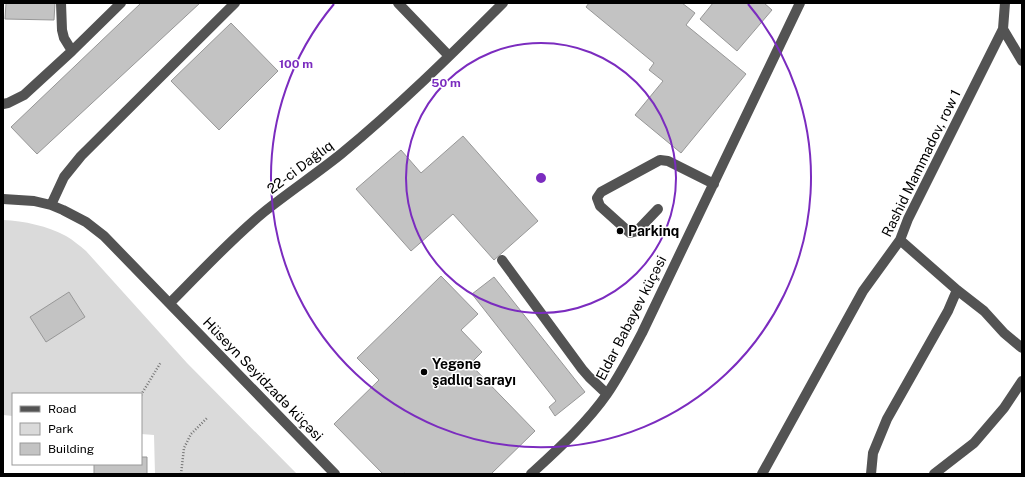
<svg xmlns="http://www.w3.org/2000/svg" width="1025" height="477" viewBox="0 0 1025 477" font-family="'Public Sans',sans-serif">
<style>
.green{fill:#dadada}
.building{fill:#c3c3c3;stroke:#979797}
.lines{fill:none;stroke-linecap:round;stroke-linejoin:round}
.path{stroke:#757575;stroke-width:2.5;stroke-dasharray:1 2;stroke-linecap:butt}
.minor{stroke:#535353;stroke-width:10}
.ring{fill:none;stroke:#7b2cbf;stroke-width:2}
.poi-dot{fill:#000;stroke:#fff;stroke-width:1.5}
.labels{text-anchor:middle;stroke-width:3;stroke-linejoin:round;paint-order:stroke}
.street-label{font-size:14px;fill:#000;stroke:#fff}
.poi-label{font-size:14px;font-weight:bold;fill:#000;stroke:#fff;text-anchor:start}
.centre{fill:#7b2cbf;stroke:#fff;stroke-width:2}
.ring-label{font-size:12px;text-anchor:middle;font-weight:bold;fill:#7b2cbf;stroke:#fff;stroke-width:3;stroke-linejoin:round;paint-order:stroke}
</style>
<rect width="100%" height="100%" fill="#fff"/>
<path class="green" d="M 3,220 C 24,221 48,226 66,236 C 73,240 80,246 86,251 L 187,363 L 297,474 L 155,474 L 154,435 L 141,434 L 141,394 L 13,394 L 13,416 L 3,415 Z"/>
<path class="building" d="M 6,3 L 55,3 L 54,20 L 5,19 Z
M 141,3 L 200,3 L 37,154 L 11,127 Z
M 589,3 L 682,3 L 695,13 L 686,25 L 746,74 L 681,153 L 635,115 L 663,81 L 649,70 L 654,63 L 586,7 Z
M 713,3 L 764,3 L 772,10 L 737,51 L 700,19 Z
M 231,23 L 278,71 L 219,130 L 171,81 Z
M 463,136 L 538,221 L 494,260 L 453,214 L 411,251 L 356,189 L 401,150 L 421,173 Z
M 441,276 L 478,314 L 461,330 L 482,352 L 470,364 L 535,431 L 491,474 L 406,474 L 404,473 L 403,474 L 383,474 L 334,424 L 379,380 L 357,358 Z
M 494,277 L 585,392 L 555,416 L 549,407 L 556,401 L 472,294 Z
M 69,292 L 85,317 L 46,342 L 30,317 Z
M 141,457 L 147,457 L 147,474 L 94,474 L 94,464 L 141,464 Z"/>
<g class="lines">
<path class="path" d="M 141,395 L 161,362
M 181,474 L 184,448 L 191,434 L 207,418"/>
<path class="minor" d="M 61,3 L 62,30 L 64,38 L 72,51
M 398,3 L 449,56
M 1003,29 L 1022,61
M 3,104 L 8,103 L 24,95 L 72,51 L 121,3
M 3,199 L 34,201 L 51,205 L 63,210 L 86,222 L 104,236 L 335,474
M 51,205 L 64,177 L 81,156 L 235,3
M 658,209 L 637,231 L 630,233 L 600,206 L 597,198 L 601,192 L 660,160 L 668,161 L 714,184
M 900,240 L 957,290 L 984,311 L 1004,333 L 1022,348
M 502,260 L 582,369 L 589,377 L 607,394
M 170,303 C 201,272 230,240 264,212 C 289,192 316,174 341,154 C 398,107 451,55 503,3
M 531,474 C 558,449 586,424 607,394 C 620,375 631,354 642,333 L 800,3
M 762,474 L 863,291 L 900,240 L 908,219 L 1003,29 L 1005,3
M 871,474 L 873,453 L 887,419 L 948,311 L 957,290
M 934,474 L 974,443 L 1004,408 L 1022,381"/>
</g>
<g class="ring">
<circle cx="541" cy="178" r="135"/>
<path d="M748 4A270 270 0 1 1 334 4"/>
</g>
<g class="poi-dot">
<circle cx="620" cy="231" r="4"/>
<circle cx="424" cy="372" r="4"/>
</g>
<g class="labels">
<g class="street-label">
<text transform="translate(921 163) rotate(-64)" y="5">Rashid Mammadov, row 1</text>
<text transform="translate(300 167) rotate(-37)" y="5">22-ci Dağlıq</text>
<text transform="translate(631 318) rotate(-63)" y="5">Eldar Babayev küçəsi</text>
<text transform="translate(263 379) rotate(46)" y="5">Hüseyn Seyidzadə küçəsi</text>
</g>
<g class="poi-label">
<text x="628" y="236">Parkinq</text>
<text x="432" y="369">Yegənə<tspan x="432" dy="16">şadlıq sarayı</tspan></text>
</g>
</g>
<circle cx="541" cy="178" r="6" class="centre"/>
<g class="ring-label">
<text x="296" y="68">100 m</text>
<text x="446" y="87">50 m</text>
</g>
<rect width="1025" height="477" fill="none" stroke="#000000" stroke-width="8"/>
<rect x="12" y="393" width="130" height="72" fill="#ffffff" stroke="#999999"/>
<rect x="20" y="406" width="20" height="6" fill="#535353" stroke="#999999"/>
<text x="48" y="413" font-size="12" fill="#000000">Road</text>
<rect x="20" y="423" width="20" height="12" fill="#dadada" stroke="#999999"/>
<text x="48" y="433" font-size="12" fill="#000000">Park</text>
<rect x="20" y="443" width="20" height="12" fill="#c3c3c3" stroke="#999999"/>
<text x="48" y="453" font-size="12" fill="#000000">Building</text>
</svg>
